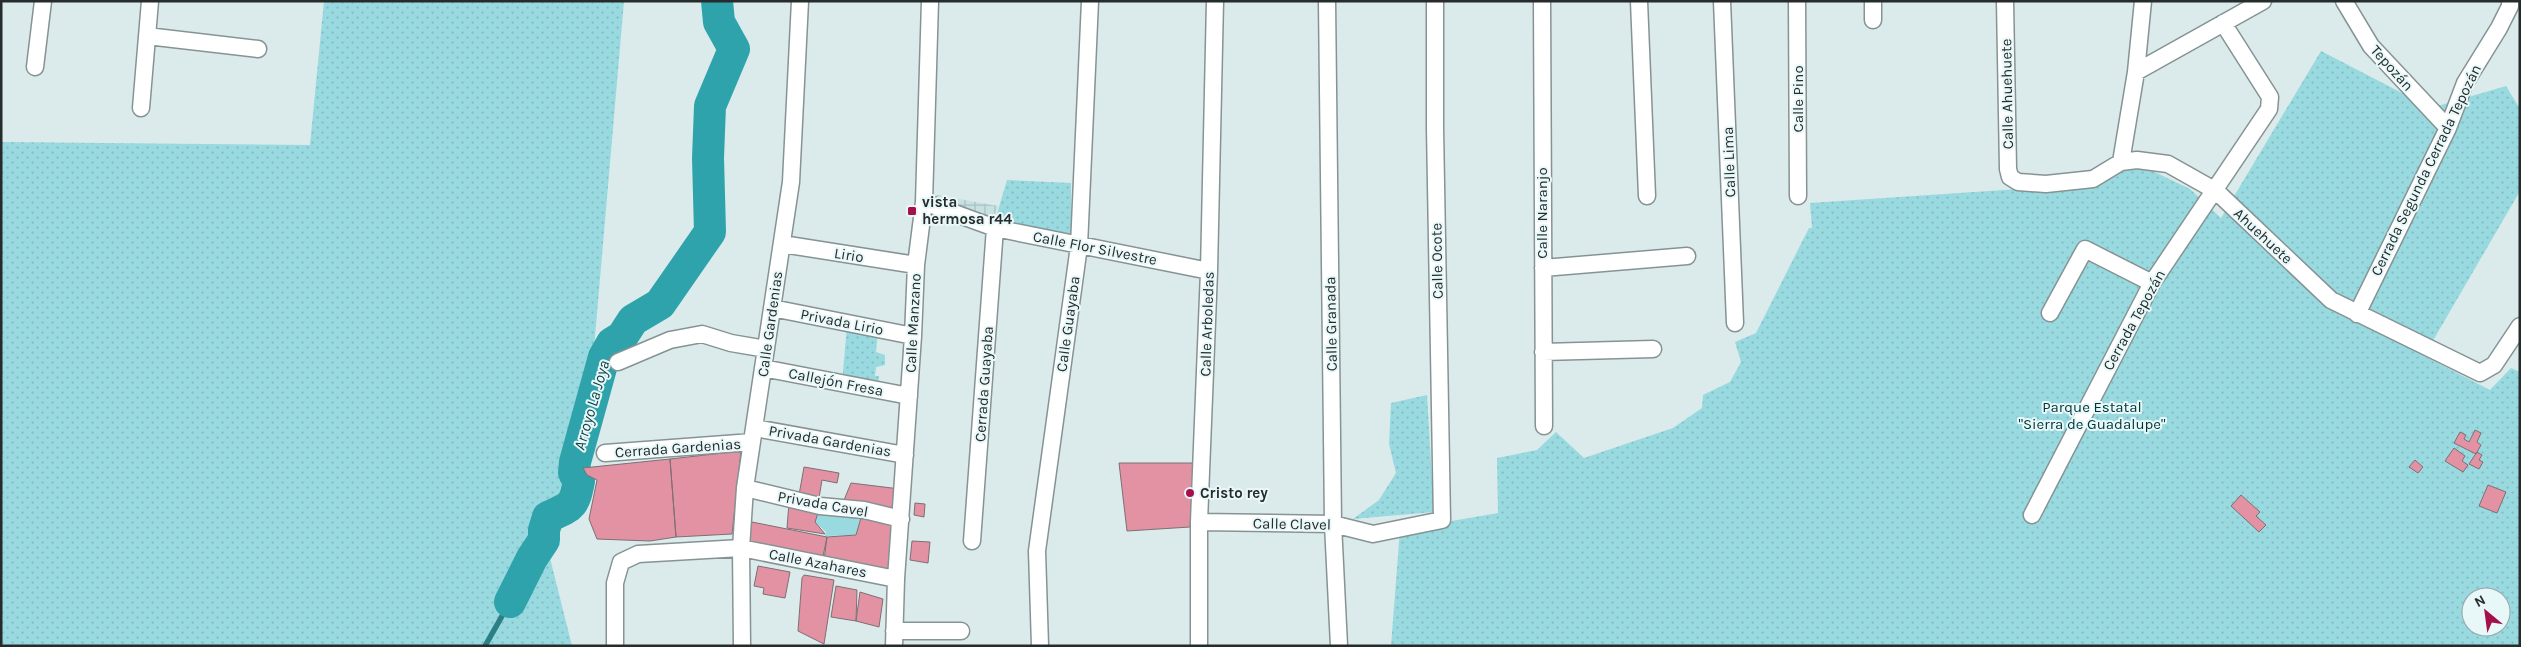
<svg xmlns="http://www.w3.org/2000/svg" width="2521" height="647" viewBox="0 0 2521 647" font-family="Karla,sans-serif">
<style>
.industrial{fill:url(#industrial-grid)}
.grass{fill:url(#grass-dots);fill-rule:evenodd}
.garden{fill:#98dadf}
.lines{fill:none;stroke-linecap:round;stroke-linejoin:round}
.stream{stroke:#2c7f85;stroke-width:5.5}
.river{stroke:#2fa3ab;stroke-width:32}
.building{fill:#e392a3;stroke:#7c7072}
.street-casing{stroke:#869394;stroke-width:19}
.street{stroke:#fff;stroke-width:16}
.poi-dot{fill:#a50f4b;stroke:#e8f8f9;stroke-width:2}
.labels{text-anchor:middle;stroke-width:4;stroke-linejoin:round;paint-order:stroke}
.street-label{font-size:15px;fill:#262b2c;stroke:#e8f8f9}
.poi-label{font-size:15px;font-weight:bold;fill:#262b2c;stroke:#e8f8f9;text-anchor:start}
.park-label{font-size:15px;fill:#003538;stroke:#e8f8f9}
.water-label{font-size:16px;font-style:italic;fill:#104246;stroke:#e8f8f9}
</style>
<defs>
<pattern id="industrial-grid" width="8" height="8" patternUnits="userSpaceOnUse" patternTransform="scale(1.25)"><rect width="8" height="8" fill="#c7e0e1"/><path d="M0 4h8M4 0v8" fill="none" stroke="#abc0c1"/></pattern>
<pattern id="grass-dots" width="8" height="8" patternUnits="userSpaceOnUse" patternTransform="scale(1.25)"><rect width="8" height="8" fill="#98dadf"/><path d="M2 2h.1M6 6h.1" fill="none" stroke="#83bbc0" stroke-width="1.8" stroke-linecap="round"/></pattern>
</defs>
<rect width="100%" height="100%" fill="#dbeaeb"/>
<path class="industrial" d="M 937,195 L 998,206 L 992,223 L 932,202 Z"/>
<path class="grass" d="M 324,1 L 624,1 L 594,348 L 584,378 L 549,554 L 572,646 L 1,646 L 1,142 L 310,145 Z
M 2321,51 L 2431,108 L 2506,86 L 2520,109 L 2520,191 L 2424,356 L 2490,390 L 2511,368 L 2520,372 L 2520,646 L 1391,646 L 1400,530 L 1498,513 L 1497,458 L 1537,450 L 1556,432 L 1584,458 L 1673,428 L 1702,408 L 1703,395 L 1730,382 L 1741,362 L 1735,342 L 1756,333 L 1809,228 L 1812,228 L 1810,203 L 2094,184 L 2134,162 L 2190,189 L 2221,218 ZM 2471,597 L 2501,597 L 2501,627 L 2471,627 Z
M 1007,180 L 1071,183 L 1071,238 L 994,224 Z
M 847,326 L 878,331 L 876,352 L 885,355 L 885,365 L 876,367 L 875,376 L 879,376 L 878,383 L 842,383 Z
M 1427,395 L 1434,512 L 1353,519 L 1379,500 L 1396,473 L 1389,444 L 1391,403 Z"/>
<path class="garden" d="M 818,511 L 862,513 L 856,535 L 825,536 L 826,532 L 815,522 Z"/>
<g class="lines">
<path class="stream" d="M 485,646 L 510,602"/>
<path class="river" d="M 510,602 L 532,558 L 544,540 L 544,530 L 548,517 C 572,506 574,507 579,481 L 574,473 L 575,462 L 604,357 L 612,343 L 622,337 L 633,320 L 660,304 L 710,232 L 708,158 L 710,106 L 734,49 L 719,22 L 717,1"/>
</g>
<path class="building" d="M 2475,430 L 2481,433 L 2477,442 L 2481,445 L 2476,454 L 2454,443 L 2460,432 L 2466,435 L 2464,439 L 2469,442 Z
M 2454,448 L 2465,456 L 2462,461 L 2468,465 L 2463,472 L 2445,461 Z
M 741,451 L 732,534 L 676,537 L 670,459 Z
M 2477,452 L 2482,455 L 2479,460 L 2483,462 L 2479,469 L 2469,464 Z
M 670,459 L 676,537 L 650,541 L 597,539 L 589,519 L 597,480 L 587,475 L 583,468 Z
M 2415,460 L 2423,467 L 2418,473 L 2409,467 Z
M 1119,463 L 1194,463 L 1190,527 L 1127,531 Z
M 804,467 L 839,473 L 837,483 L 822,480 L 819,498 L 799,495 Z
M 851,483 L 900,489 L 898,515 L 842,505 Z
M 2488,485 L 2506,492 L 2497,513 L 2479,506 Z
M 2241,495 L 2260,512 L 2256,516 L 2266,525 L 2259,532 L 2231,506 Z
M 789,503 L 819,510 L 815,522 L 825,534 L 787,528 Z
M 915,503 L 925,504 L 924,517 L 914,515 Z
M 863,511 L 900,522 L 892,574 L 824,560 L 827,537 L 856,535 Z
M 752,522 L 827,537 L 822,561 L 747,543 Z
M 912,541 L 930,542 L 928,563 L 910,560 Z
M 758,566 L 790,572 L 785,598 L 763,594 L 764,588 L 754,586 Z
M 804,575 L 834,580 L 824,644 L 798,631 L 802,578 Z
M 836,586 L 857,590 L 856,621 L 831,617 Z
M 860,592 L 883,599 L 879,627 L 856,621 Z"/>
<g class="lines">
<g class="street-casing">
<path id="street" d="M 1327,1 L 1333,524 L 1339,646
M 1542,1 L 1544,426
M 1639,1 L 1647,196
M 1722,1 L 1735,323
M 1797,1 L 1798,196
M 1873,1 L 1873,20
M 2005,1 L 2008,169 L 2010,177 L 2018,182 L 2046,184 L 2093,179 L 2121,162 L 2137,160 L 2168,164 L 2216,191 L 2331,300 L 2480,373 L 2494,365 L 2520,326
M 2344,1 L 2371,46 L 2448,128
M 147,36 L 258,49
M 35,67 L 43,1
M 2136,72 L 2263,1
M 141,108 L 150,1
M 2121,162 L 2136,72 L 2143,1
M 924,202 L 995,228 L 1209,271
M 782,244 L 916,265
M 1543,268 L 1687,256
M 772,308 L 913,336
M 2050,313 L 2085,249 L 2152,283
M 2357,314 L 2448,128 L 2465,83 L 2499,28 L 2510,6 L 2510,1
M 1543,352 L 1653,349
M 618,362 L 670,340 L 702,334 L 731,343 L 766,349
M 763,368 L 909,396
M 755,428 L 905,455
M 605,453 L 752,442
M 745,488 L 820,506 L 864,510 L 901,519
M 2032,515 L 2152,283 L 2269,109 L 2270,97 L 2223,23
M 1199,522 L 1333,524 L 1373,534 L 1442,520 L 1435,128 L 1435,1
M 972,541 L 995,228
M 894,631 L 961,631
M 615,646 L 615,583 L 621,562 L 638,554 L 741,548 L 896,579
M 742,646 L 741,548 L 745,488 L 791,182 L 800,1
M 894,646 L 896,579 L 913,336 L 916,265 L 924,202 L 930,1
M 1040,646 L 1037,551 L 1079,246 L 1090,1
M 1199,646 L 1199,522 L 1209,271 L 1215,1"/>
</g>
<use href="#street" class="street"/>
</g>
<g class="poi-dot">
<rect x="907" y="206" width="10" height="10" rx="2.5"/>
<circle cx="1190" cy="493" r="5"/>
</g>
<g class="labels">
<g class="street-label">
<text transform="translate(2392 68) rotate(48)" y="5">Tepozán</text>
<text transform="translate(2007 94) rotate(-91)" y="5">Calle Ahuehuete</text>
<text transform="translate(1798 99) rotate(-90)" y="5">Calle Pino</text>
<text transform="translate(1729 162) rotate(-92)" y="5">Calle Lima</text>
<text transform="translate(2426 170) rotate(-64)" y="5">Cerrada Segunda Cerrada Tepozán</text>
<text transform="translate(1542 213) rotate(-90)" y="5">Calle Naranjo</text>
<text transform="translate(2263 236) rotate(43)" y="5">Ahuehuete</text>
<text transform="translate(1095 248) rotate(11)" y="5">Calle Flor Silvestre</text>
<text transform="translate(849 255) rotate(9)" y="5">Lirio</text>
<text transform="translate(1437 261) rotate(-91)" y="5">Calle Ocote</text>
<text transform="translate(2134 320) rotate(-61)" y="5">Cerrada Tepozán</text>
<text transform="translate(842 322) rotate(11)" y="5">Privada Lirio</text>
<text transform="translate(913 323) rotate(-87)" y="5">Calle Manzano</text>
<text transform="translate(770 324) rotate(-82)" y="5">Calle Gardenias</text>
<text transform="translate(1068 324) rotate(-82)" y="5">Calle Guayaba</text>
<text transform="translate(1207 324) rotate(-88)" y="5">Calle Arboledas</text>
<text transform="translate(1331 324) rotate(-91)" y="5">Calle Granada</text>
<text transform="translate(836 382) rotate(11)" y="5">Callejón Fresa</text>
<text transform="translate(984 384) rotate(-86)" y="5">Cerrada Guayaba</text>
<text transform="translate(830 441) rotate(10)" y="5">Privada Gardenias</text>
<text transform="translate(678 448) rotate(-4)" y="5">Cerrada Gardenias</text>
<text transform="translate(823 504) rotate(10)" y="5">Privada Cavel</text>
<text transform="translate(1292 524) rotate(1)" y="5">Calle Clavel</text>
<text transform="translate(818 563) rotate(11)" y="5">Calle Azahares</text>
</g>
<g class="poi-label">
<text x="922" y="207">vista<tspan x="922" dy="17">hermosa r44</tspan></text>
<text x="1200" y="498">Cristo rey</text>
</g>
<g class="park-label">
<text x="2092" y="412">Parque Estatal<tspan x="2092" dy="17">"Sierra de Guadalupe"</tspan></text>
</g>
<g class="water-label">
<text transform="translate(591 405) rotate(-74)" y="6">Arroyo La Joya</text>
</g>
</g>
<rect width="2521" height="647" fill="none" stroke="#262b2c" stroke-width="5"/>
<g transform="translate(2486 612) rotate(331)"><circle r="24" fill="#e8f8f9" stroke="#9aa6a7"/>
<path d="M0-4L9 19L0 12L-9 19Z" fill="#a50f4b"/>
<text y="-8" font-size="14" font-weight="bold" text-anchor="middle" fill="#262b2c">N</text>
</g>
</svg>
